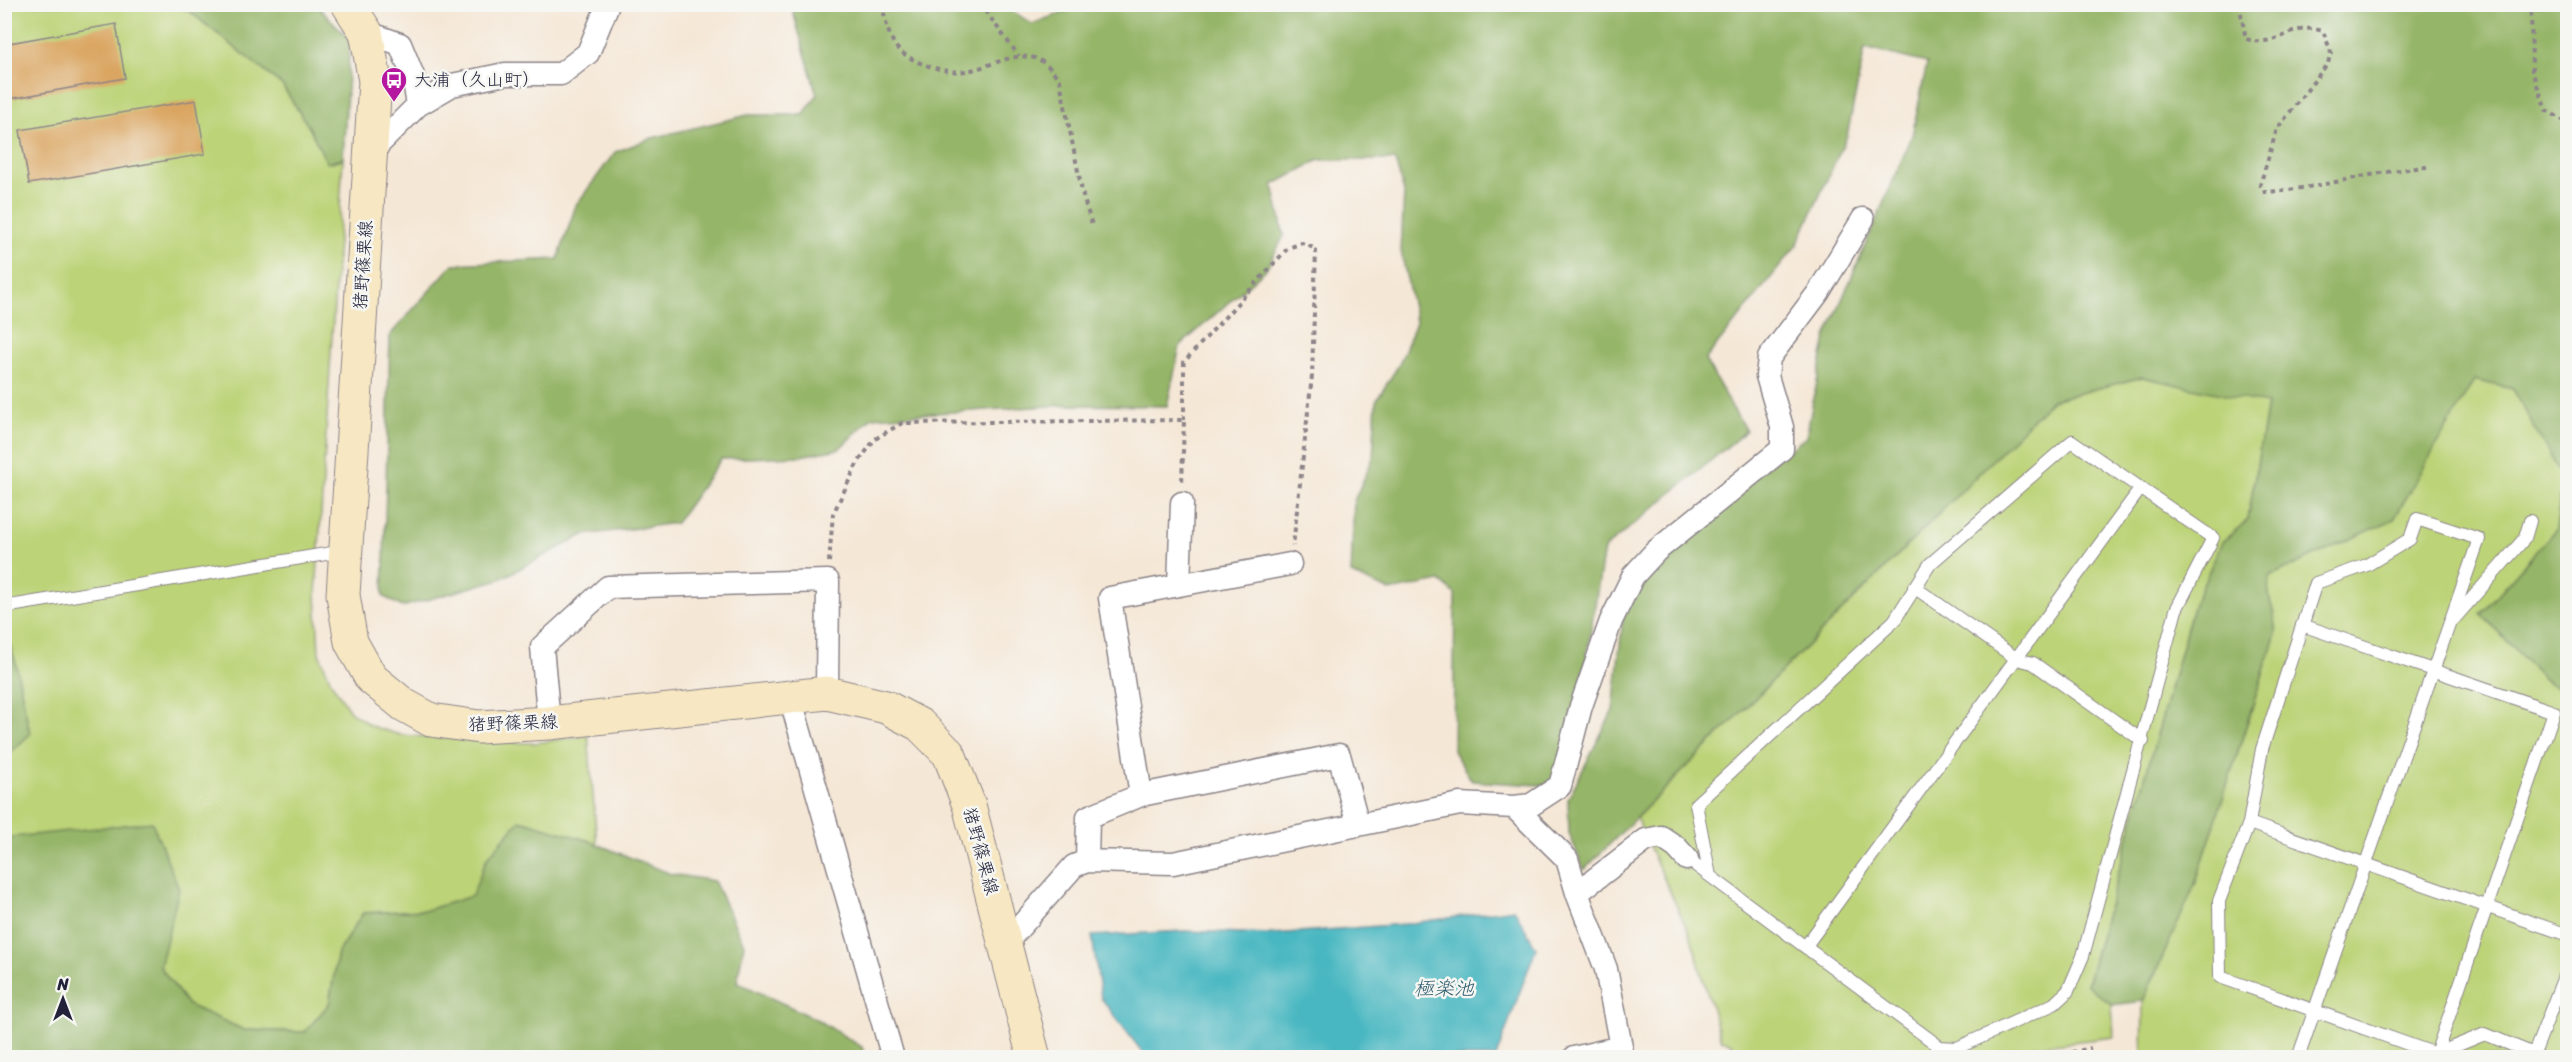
<svg xmlns="http://www.w3.org/2000/svg" width="2572" height="1062" viewBox="0 0 2572 1062" font-family="Sriracha,'Klee One',sans-serif">
<style>
.green{fill:#bcd377;stroke:#6f7a59;stroke-width:1.5}
.forest{fill:#95b568;stroke:#5c6c52;stroke-width:1.5}
.water{fill:#48b7c1;stroke:#356c7e;stroke-width:1.5}
.building{fill:#daa560}
.lines{fill:none;stroke-linecap:round;stroke-linejoin:round}
.service-casing{stroke:#8c8488;stroke-width:14}
.minor-casing{stroke:#8c8488;stroke-width:25}
.secondary-casing{stroke:#8c8488;stroke-width:35}
.path{stroke:#8c8488;stroke-width:4;stroke-dasharray:4.5 4.5;stroke-linecap:butt}
.service{stroke:#fff;stroke-width:12}
.minor{stroke:#fff;stroke-width:22}
.secondary{stroke:#f7e8c3;stroke-width:33}
.labels{text-anchor:middle;stroke-width:5;stroke-linejoin:round;paint-order:stroke}
.poi-label{font-size:18px;fill:#22223b;stroke:#f6f6f2;text-anchor:start}
.street-label{font-size:18px;fill:#22223b;stroke:#f6f6f2}
.water-label{font-size:20px;font-style:italic;fill:#315e71;stroke:#f6f6f2}
</style>
<rect width="100%" height="100%" fill="#f6f6f2"/>
<filter id="ink" filterUnits="userSpaceOnUse"><feTurbulence type="fractalNoise" baseFrequency=".0167" numOctaves="2"/><feDisplacementMap in="SourceGraphic" scale="12" xChannelSelector="R" yChannelSelector="G"/><feConvolveMatrix kernelMatrix="1 2 1 2 8 2 1 2 1" color-interpolation-filters="sRGB"/></filter>
<filter id="wash" filterUnits="userSpaceOnUse"><feTurbulence type="fractalNoise" baseFrequency=".008" numOctaves="4" result="noise"/><feDisplacementMap in="SourceGraphic" scale="24" xChannelSelector="R" yChannelSelector="G"/><feGaussianBlur stdDeviation="1.35" result="paint"/><feColorMatrix in="noise" values="0 0 0 0 0 0 0 0 0 0 0 0 0 0 0 0 0 1.4 0 .05"/><feComposite in="paint" operator="in"/></filter>
<g filter="url(#wash)">
<rect width="100%" height="100%" fill="#f5e7d6"/>
<path class="green" d="M 5,5 L 174,5 L 189,11 L 282,85 L 309,127 L 327,163 L 343,159 L 316,594 L 319,653 L 331,682 L 350,711 L 371,726 L 400,735 L 500,742 L 535,743 L 588,735 L 597,844 L 587,840 L 487,858 L 473,896 L 427,910 L 363,913 L 338,952 L 329,1004 L 305,1032 L 244,1030 L 188,1005 L 160,967 L 13,837 L 5,847 L 5,758 L 30,734 L 15,660 L 5,631 Z
M 2142,377 L 2267,403 L 2248,520 L 2222,542 L 2193,607 L 2087,984 L 2112,1005 L 2114,1037 L 2035,1046 L 2009,1057 L 1736,1057 L 1732,1043 L 1721,1040 L 1691,937 L 1636,818 L 2052,400 Z
M 2474,380 L 2513,389 L 2563,478 L 2556,529 L 2481,614 L 2549,684 L 2567,691 L 2567,1057 L 2142,1058 L 2143,1001 L 2196,882 L 2276,633 C 2277,609 2264,600 2270,576 L 2394,519 Z"/>
<path class="forest" d="M 1085,4 L 2567,5 L 2567,691 L 2549,684 L 2481,614 L 2556,529 L 2563,479 L 2513,389 L 2474,380 L 2394,519 L 2270,576 C 2264,600 2277,609 2276,633 L 2196,882 L 2143,1001 L 2112,1005 L 2087,985 L 2193,607 L 2222,542 L 2248,520 L 2267,404 L 2142,377 L 2052,400 L 1584,870 L 1569,833 L 1568,799 L 1613,710 L 1628,570 L 1806,437 L 1826,337 L 1912,136 L 1927,63 L 1865,48 L 1847,136 L 1797,245 L 1705,360 L 1746,431 L 1604,549 L 1568,772 L 1555,786 L 1472,781 L 1453,751 L 1455,594 L 1440,581 L 1390,591 L 1351,574 L 1354,501 L 1373,458 L 1376,401 L 1400,363 L 1416,322 L 1401,251 L 1404,192 L 1395,160 L 1319,160 L 1273,185 L 1284,236 L 1266,269 L 1180,346 L 1167,406 L 1067,405 L 872,417 L 839,449 L 800,456 L 721,459 L 676,523 L 584,535 L 500,579 L 402,607 L 383,596 L 390,335 L 453,264 L 558,259 L 576,205 L 615,152 L 652,138 L 748,115 L 803,115 L 817,95 L 793,12 L 795,5 L 1004,5 L 1032,24 Z
M 174,5 L 316,5 L 350,39 L 343,159 L 327,163 L 309,127 L 282,85 L 189,11 Z
M 4,631 L 15,660 L 30,734 L 5,758 Z
M 520,820 L 587,840 L 671,874 L 714,881 L 744,944 L 737,982 L 816,1019 L 862,1047 L 865,1057 L 5,1057 L 4,847 L 13,837 L 152,822 L 179,889 L 160,967 L 188,1005 L 244,1030 L 305,1032 L 329,1004 L 338,952 L 363,913 L 427,910 L 472,896 L 487,858 Z"/>
<path class="water" d="M 1514,909 L 1536,948 L 1496,1057 L 1146,1057 L 1101,998 L 1092,936 L 1184,931 L 1272,934 L 1405,924 Z"/>
<g id="blocks">
<path class="building" d="M 116,24 L 125,78 L 4,100 L 4,44 Z
M 196,100 L 205,154 L 29,184 L 20,130 Z"/>
</g>
</g>
<g filter="url(#ink)">
<use href="#blocks" fill-opacity="0" stroke="#8c8488" stroke-width="1.5"/>
<g class="lines">
<g class="service-casing">
<path id="service" d="M 1914,587 L 2017,659 L 2033,663 L 2143,741
M 4,607 L 344,551
M 2454,619 L 2525,538 L 2530,521
M 2249,823 L 2568,935
M 1687,859 L 1940,1047 L 1957,1048 L 2054,1004 L 2068,991 L 2083,956 L 2176,610 L 2213,538 L 2072,441 L 1930,564 L 1894,621 L 1696,804 L 1710,876
M 1805,947 L 2141,488
M 2436,1054 L 2485,1034 L 2534,1054 L 2568,966
M 2298,1058 C 2358,885 2419,712 2479,539 L 2417,519 L 2410,539 L 2367,565 L 2316,583 L 2262,749 L 2249,823 L 2219,901 L 2220,977 L 2436,1054 L 2554,712 L 2302,625"/>
</g>
<g class="minor-casing">
<path id="minor" d="M 366,32 L 400,44 L 413,76 L 418,105
M 371,152 L 418,105 L 452,85 L 505,74 L 561,74 L 588,53 L 608,4
M 1179,585 L 1182,503
M 790,697 L 893,1058
M 549,723 L 542,647 L 608,587 L 828,581 L 827,693
M 1141,795 L 1110,598 L 1290,564
M 1514,807 L 1567,859 L 1577,893 L 1606,969 L 1621,1047 L 1574,1058
M 1087,861 L 1088,817 L 1141,795 L 1339,755 L 1358,824
M 1577,893 L 1646,840 L 1661,837 L 1676,847 L 1687,859
M 1004,945 L 1074,866 L 1087,861 L 1173,863 L 1460,804 L 1514,807 L 1531,805 L 1560,786 L 1581,706 L 1611,621 L 1633,576 L 1656,551 L 1782,449 L 1782,427 L 1767,376 L 1769,358 L 1818,293 L 1863,219"/>
</g>
<g class="secondary-casing">
<path id="secondary" d="M 348,4 L 366,32 L 375,81 L 343,595 L 351,642 L 371,678 L 404,705 L 431,720 L 479,727 L 549,723 L 827,693 L 886,707 L 920,725 L 949,754 L 969,805 L 1034,1058"/>
</g>
<path class="path" d="M 882,4 C 885,18 888,37 897,48 C 911,63 946,74 966,71 C 989,68 1014,50 1037,59 C 1047,63 1054,72 1060,81 L 1083,196 L 1093,228
M 980,4 L 1019,56
M 2239,4 L 2246,39 C 2280,49 2291,21 2323,31 L 2331,52 L 2328,63 L 2277,129 L 2260,185 L 2265,192 C 2320,189 2372,171 2427,167
M 2531,4 L 2532,71 L 2546,110 L 2568,123
M 1184,420 L 1184,362 L 1288,248 L 1302,243 L 1316,249 L 1312,376 L 1293,546
M 829,562 L 833,514 L 857,464 L 875,439 L 902,423 L 1184,420 L 1182,484
M 2045,1058 L 2091,1048"/>
<use href="#service" class="service"/>
<use href="#minor" class="minor"/>
<use href="#secondary" class="secondary"/>
</g>
</g>
<defs>
<g id="bus-pin" transform="scale(1.35)"><path d="M0 17L-7.5 6A9.5 9.5 0 1 1 7.5 6Z" fill="#b5179e" stroke="#f6f6f2"/><path d="M-5-6H5V4H4V6H2V4H-2V6H-4V4H-5ZM-3.5-4V0h7V-4ZM-3.5 1.2v1.5H-2V1.2ZM2 1.2v1.5H3.5V1.2Z" fill="#fff"/></g>
</defs>
<g fill-rule="evenodd">
<use href="#bus-pin" x="394" y="80"/>
</g>
<g class="labels">
<g class="poi-label">
<text x="414" y="86">大浦（久山町）</text>
</g>
<g class="street-label">
<text transform="translate(363 265) rotate(-86)" y="6">猪野篠栗線</text>
<text transform="translate(513 723) rotate(-2)" y="6">猪野篠栗線</text>
<text transform="translate(981 851) rotate(75)" y="6">猪野篠栗線</text>
</g>
<g class="water-label">
<text x="1444" y="995">極楽池</text>
</g>
</g>
<rect width="2572" height="1062" fill="none" stroke="#f6f6f2" stroke-width="24"/>
<g transform="translate(63 999)" stroke="#f6f6f2" stroke-width="4.5" paint-order="stroke">
<path d="M0-4.5L10 22L0 15L-10 22Z" fill="#22223b"/>
<text y="-9" font-size="16" font-weight="bold" text-anchor="middle" fill="#22223b">N</text>
</g>
</svg>
